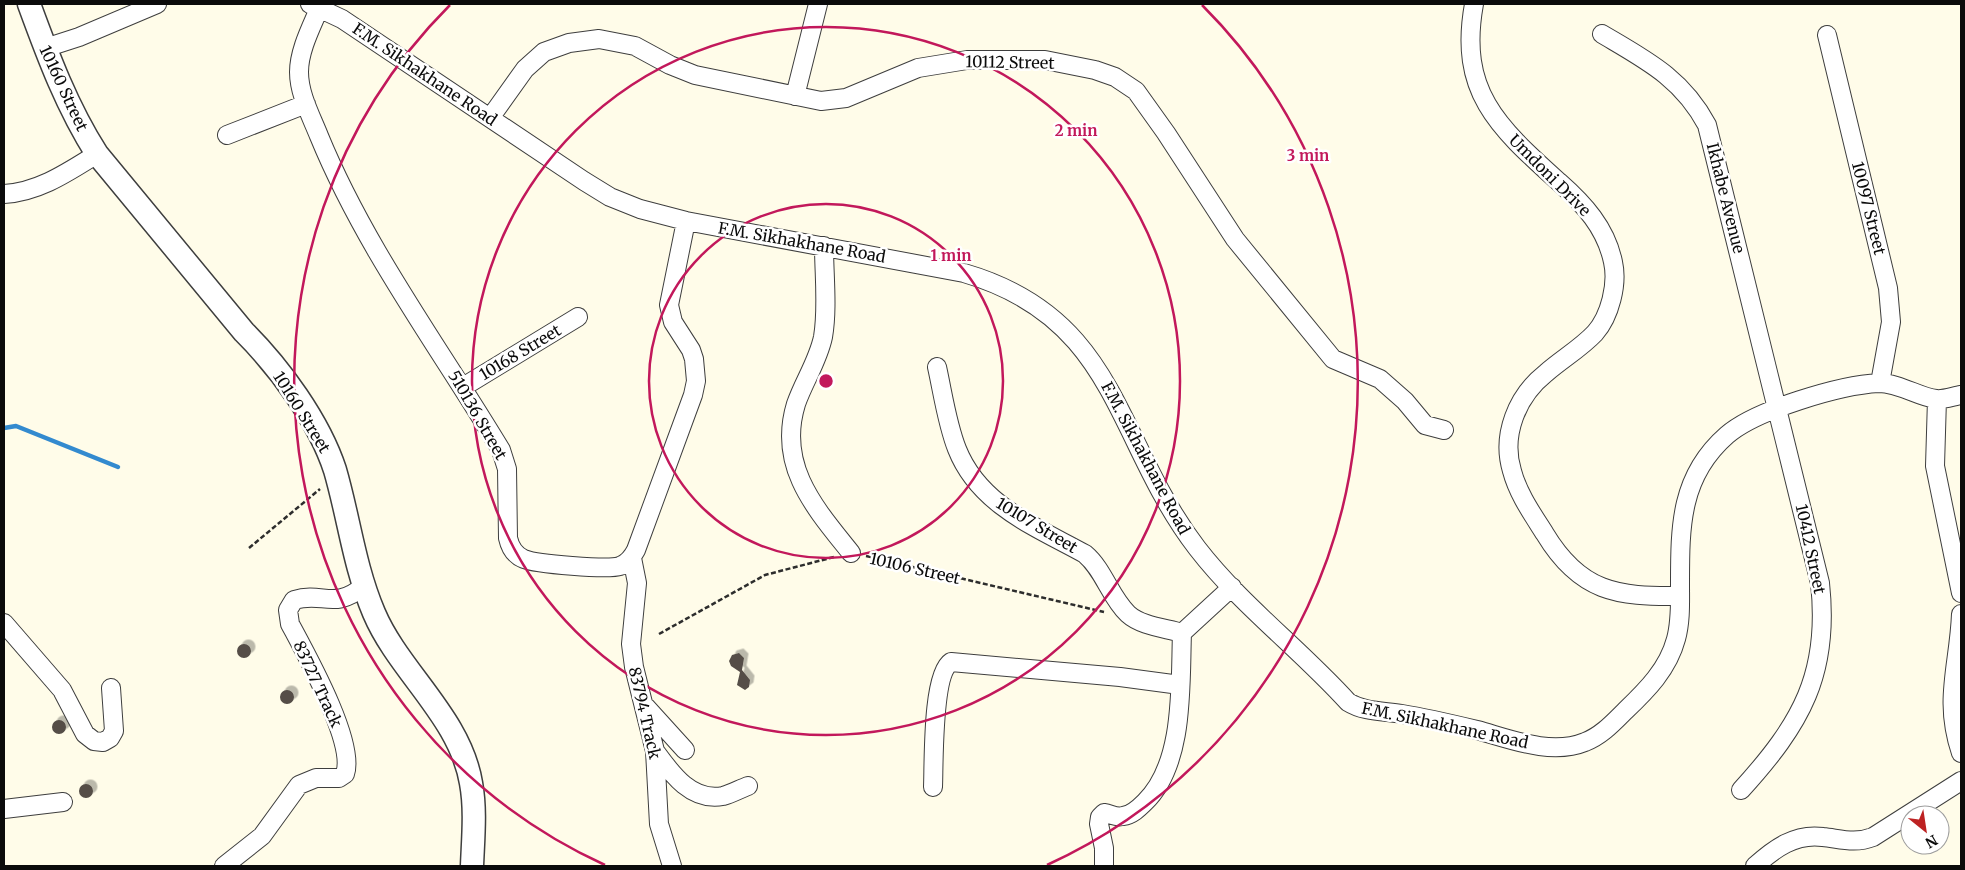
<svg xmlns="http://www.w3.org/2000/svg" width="1965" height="870" viewBox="0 0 1965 870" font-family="Merriweather,serif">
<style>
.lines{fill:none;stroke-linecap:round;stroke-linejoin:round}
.stream{stroke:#338acf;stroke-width:4.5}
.building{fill:#544d47;filter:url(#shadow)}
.minor-casing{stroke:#3e3e3e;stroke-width:20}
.tertiary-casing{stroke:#3e3e3e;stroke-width:25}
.path{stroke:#2d2d2d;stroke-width:2.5;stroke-dasharray:5 2.5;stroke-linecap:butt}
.minor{stroke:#fff;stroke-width:18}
.tertiary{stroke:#fff;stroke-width:22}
.ring{fill:none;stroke:#c2185b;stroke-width:2.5}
.labels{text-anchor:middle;stroke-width:5;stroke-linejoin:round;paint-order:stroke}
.street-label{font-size:16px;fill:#0b0b0b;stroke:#fff}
.centre{fill:#c2185b;stroke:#fff;stroke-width:2.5}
.ring-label{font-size:15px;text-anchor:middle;font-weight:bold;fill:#c2185b;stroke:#fff;stroke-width:5;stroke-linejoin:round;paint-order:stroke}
</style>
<defs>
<filter id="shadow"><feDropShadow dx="4.5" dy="-4.5" stdDeviation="0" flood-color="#0004"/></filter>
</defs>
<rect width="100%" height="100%" fill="#fffce9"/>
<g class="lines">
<path class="stream" d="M 4,428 L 16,426 L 118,467"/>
</g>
<path class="building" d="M237 651a7 7 0 1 1 14 0a7 7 0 1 1-14 0Z
M 739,653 L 744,658 L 742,670 L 750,680 L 749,687 L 745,690 L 737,685 L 740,672 L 731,666 L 729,661 L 732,655 Z
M280 697a7 7 0 1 1 14 0a7 7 0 1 1-14 0Z
M52 727a7 7 0 1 1 14 0a7 7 0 1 1-14 0Z
M79 791a7 7 0 1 1 14 0a7 7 0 1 1-14 0Z"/>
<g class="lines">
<g class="minor-casing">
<path id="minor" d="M 310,4 L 342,19 L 584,181 L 610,197 L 640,209 L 686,221 L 964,273 C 1119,318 1114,440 1197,548 C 1241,605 1300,649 1348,702 C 1364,712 1384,711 1402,714 C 1427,718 1452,724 1477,730 C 1510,739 1551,756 1585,742 C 1601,736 1613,723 1625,711 C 1647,690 1668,669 1676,639 C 1681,621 1680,602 1680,584 C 1680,526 1680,476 1727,435 C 1756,410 1840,385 1879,383 C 1899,383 1919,397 1936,399 C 1943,400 1954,396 1961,395
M 321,4 C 313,24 299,49 299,72 C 299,94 311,116 319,136 C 365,248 439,347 501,450 L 507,469 L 508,538 C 510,547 514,555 524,559 C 536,564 608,570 620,566 C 628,563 632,558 636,550 L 693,395 L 696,381 L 694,359 L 691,350 L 673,322 L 669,305 L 686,221
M 1474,4 C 1458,92 1498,127 1559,182 C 1584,204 1606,228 1613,262 C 1618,284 1610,316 1595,333 C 1581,348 1562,359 1546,373 C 1517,396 1501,435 1512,471 C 1518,494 1533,515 1545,534 C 1580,592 1617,597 1680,596
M 1602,34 C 1646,60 1682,78 1707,125 L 1820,583 C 1830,674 1801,724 1741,790
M 1827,35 L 1888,288 L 1891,322 L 1880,383
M 45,48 L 79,37 L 157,4
M 795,96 L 818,4
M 490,118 L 525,69 L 544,52 L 569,43 L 599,39 L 635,46 L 670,65 L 695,75 L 821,101 L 846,98 L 918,68 L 967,60 L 1045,60 L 1095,70 L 1115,77 L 1136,91 L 1166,133 L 1235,239 L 1333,359 L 1380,379 L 1405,401 L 1425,425 L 1444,430
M 227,135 L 306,104
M 4,194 C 39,192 68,172 97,154
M 824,246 C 824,275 828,308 823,337 C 818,361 804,381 796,404 C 777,466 815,508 851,553
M 937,367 C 943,394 947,424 957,449 C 979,505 1036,527 1085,554 C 1104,570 1110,597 1128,614 C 1141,626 1165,628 1182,633 L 1232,587
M 463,387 L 578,317
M 1937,399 L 1935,466 L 1961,593
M 632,558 L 637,583 L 631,644 L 634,667 L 655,751 L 659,824 L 672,866
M 1961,614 C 1959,666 1943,700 1961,753
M 4,623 L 62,690 L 85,734 L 94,741 L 103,742 L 110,738 L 114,731 L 111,688
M 646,707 L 685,750
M 655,751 C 671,773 691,802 723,796 C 731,794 740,789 748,786
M 933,787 C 934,763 932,674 951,662 L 1120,677 L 1180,685
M 4,809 L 63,802
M 224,866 L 262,836 L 299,785 L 316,778 L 339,778 L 345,774 C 356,743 306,654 290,624 L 288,610 L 294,600 C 324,591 333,611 364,586
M 1104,866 L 1104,848 L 1099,824 L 1100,817 L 1104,813 C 1111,814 1116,818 1123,816 C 1132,815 1139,808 1145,802 C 1185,763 1180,684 1182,633
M 1755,866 C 1774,849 1795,833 1823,837 C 1841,839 1855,844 1873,837 L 1961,781"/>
</g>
<g class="tertiary-casing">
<path id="tertiary" d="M 29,4 C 48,56 67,107 97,154 L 244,332 C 280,368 319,421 335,470 C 349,518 354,566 374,613 C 399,672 460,717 471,783 C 476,810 473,839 472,866"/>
</g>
<path class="path" d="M 249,548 L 320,489
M 866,556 L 1104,612
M 659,634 L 765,575 L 834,557"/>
<use href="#minor" class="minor"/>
<use href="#tertiary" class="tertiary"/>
</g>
<g class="ring">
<circle cx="826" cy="381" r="177"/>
<circle cx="826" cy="381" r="354"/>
<path d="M605 865A532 532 0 0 1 450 5M1202 5A532 532 0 0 1 1047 865"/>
</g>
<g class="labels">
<g class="street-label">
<text transform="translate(1010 62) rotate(1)" y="6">10112 Street</text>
<text transform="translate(425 74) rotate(34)" y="6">F.M. Sikhakhane Road</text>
<text transform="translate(64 88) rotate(65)" y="6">10160 Street</text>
<text transform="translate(1550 175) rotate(45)" y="6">Umdoni Drive</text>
<text transform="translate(1726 198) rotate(76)" y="6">Ikhabe Avenue</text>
<text transform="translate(1869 208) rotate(76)" y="6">10097 Street</text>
<text transform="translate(802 242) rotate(10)" y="6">F.M. Sikhakhane Road</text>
<text transform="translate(520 352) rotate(-31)" y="6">10168 Street</text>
<text transform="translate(302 412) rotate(58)" y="6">10160 Street</text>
<text transform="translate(478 415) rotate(60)" y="6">510136 Street</text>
<text transform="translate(1146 458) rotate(62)" y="6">F.M. Sikhakhane Road</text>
<text transform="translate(1037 525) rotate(31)" y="6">10107 Street</text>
<text transform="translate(1811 549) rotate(78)" y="6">10412 Street</text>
<text transform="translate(915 568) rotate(13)" y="6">10106 Street</text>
<text transform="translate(318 684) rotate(65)" y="6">83727 Track</text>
<text transform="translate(645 713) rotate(77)" y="6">83794 Track</text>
<text transform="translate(1445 725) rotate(12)" y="6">F.M. Sikhakhane Road</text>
</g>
</g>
<circle cx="826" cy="381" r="8" class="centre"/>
<g class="ring-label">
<text x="1076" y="136">2 min</text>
<text x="1308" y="161">3 min</text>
<text x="951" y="261">1 min</text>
</g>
<rect width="1965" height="870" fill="none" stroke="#0b0b0b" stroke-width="10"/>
<g transform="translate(1925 830) rotate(150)"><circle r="24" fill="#ffffff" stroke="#9d9d9d"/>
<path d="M0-4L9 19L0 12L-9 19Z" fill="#bd2222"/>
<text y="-8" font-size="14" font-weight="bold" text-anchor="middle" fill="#0b0b0b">N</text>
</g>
</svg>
